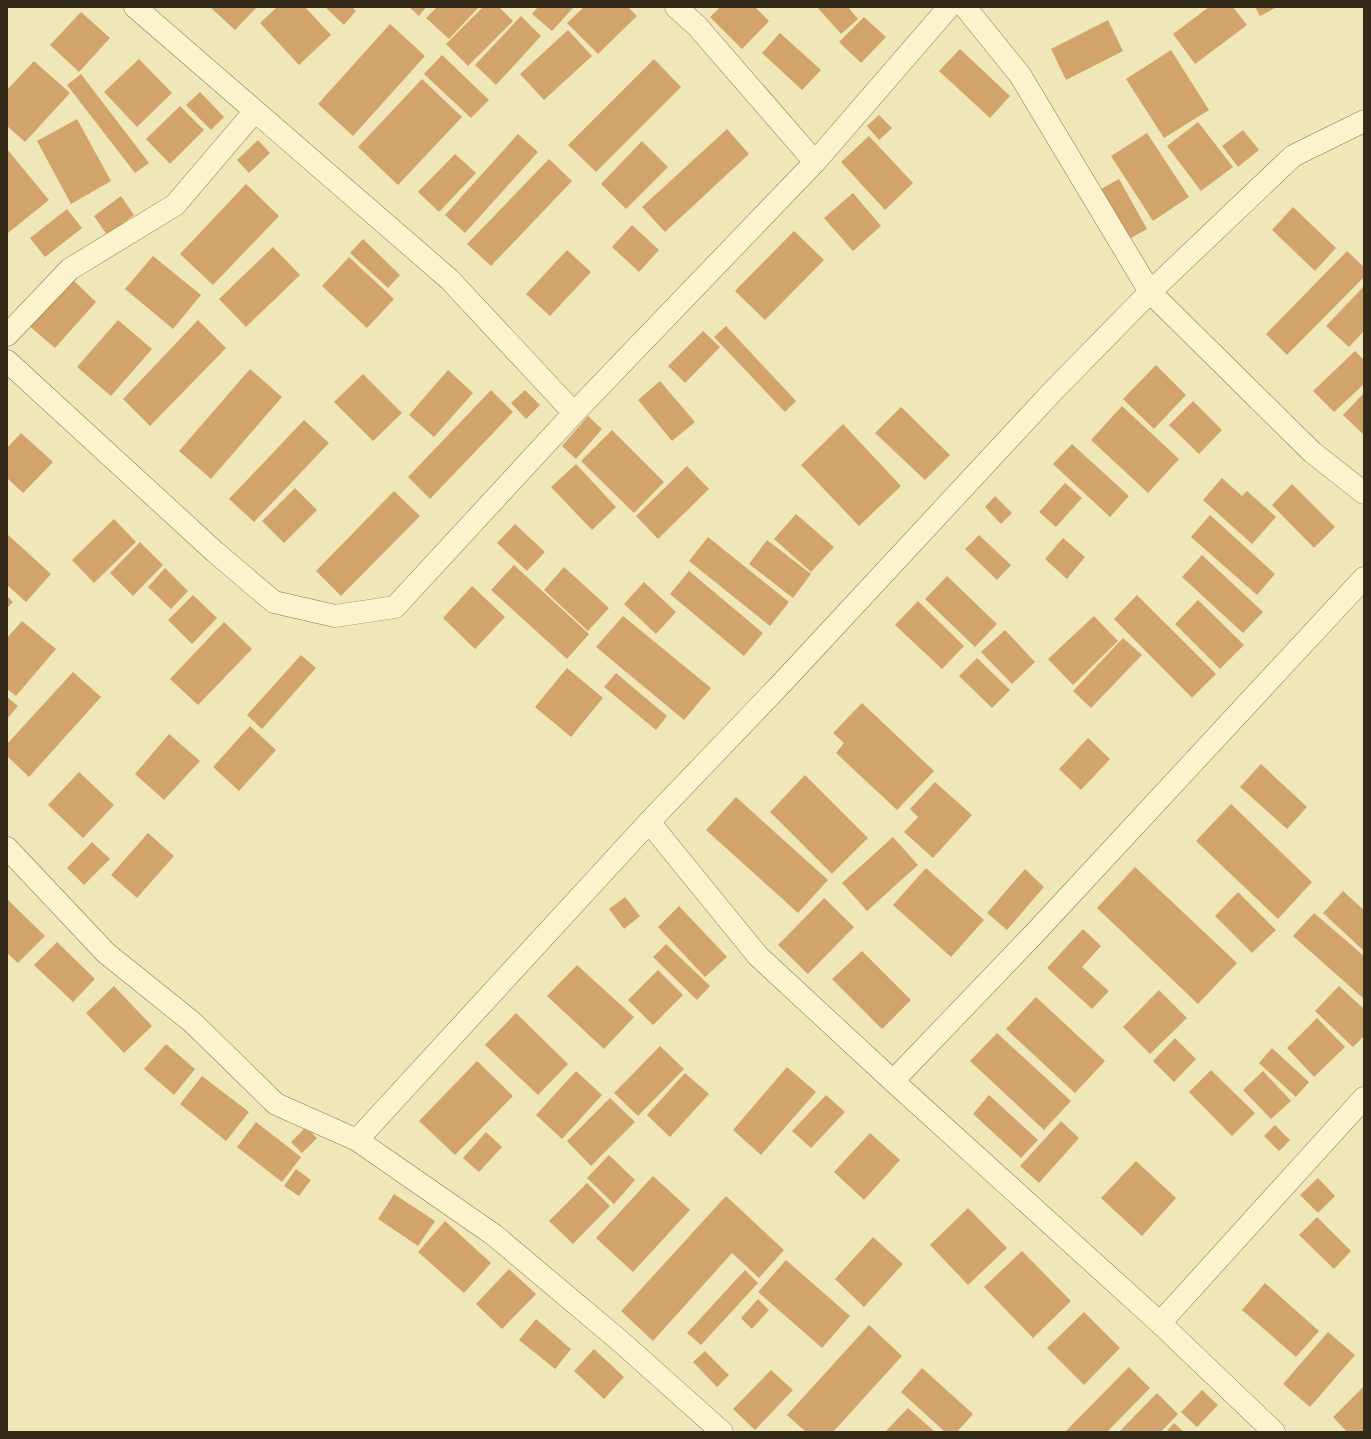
<svg xmlns="http://www.w3.org/2000/svg" width="1371" height="1439" viewBox="0 0 1371 1439" font-family="Lora,serif">
<style>
.building{fill:#d2a46c}
.lines{fill:none;stroke-linecap:round;stroke-linejoin:round}
.minor-casing{stroke:#887653;stroke-width:23}
.minor{stroke:#fbf3cd;stroke-width:22}
</style>
<rect width="100%" height="100%" fill="#f0e7b9"/>
<path class="building" d="M 210,7 L 257,7 L 235,30 Z
M 277,7 L 305,7 L 331,35 L 299,65 L 260,23 Z
M 325,7 L 352,7 L 356,11 L 344,25 Z
M 409,7 L 426,7 L 419,16 Z
M 437,7 L 479,7 L 449,39 L 426,18 Z
M 483,7 L 499,7 L 513,21 L 468,66 L 446,44 Z
M 538,7 L 574,7 L 552,31 L 532,14 Z
M 584,7 L 628,7 L 637,16 L 598,54 L 567,23 Z
M 720,7 L 755,7 L 769,21 L 742,49 L 710,17 Z
M 817,7 L 848,7 L 858,19 L 841,34 Z
M 1209,7 L 1233,7 L 1247,25 L 1195,64 L 1173,34 Z
M 1255,7 L 1277,7 L 1260,16 Z
M 81,12 L 110,38 L 79,72 L 50,45 Z
M 521,16 L 541,36 L 496,85 L 475,65 Z
M 864,17 L 886,37 L 861,63 L 839,42 Z
M 1108,20 L 1123,51 L 1066,80 L 1051,49 Z
M 390,24 L 425,56 L 353,136 L 318,104 Z
M 568,30 L 592,56 L 544,100 L 520,74 Z
M 780,33 L 821,70 L 802,90 L 762,53 Z
M 960,49 L 1010,96 L 990,118 L 939,71 Z
M 1171,50 L 1209,110 L 1164,138 L 1126,79 Z
M 442,55 L 489,100 L 471,118 L 424,74 Z
M 139,59 L 172,93 L 137,127 L 104,92 Z
M 654,59 L 681,87 L 596,172 L 568,145 Z
M 34,61 L 70,93 L 25,142 L 7,126 L 7,90 Z
M 81,74 L 149,163 L 135,173 L 67,85 Z
M 422,79 L 462,117 L 398,185 L 358,147 Z
M 200,92 L 224,117 L 211,130 L 186,105 Z
M 180,106 L 204,130 L 170,164 L 146,139 Z
M 879,115 L 892,128 L 879,140 L 867,126 Z
M 77,119 L 111,181 L 71,204 L 37,141 Z
M 1198,122 L 1233,167 L 1201,191 L 1167,146 Z
M 727,129 L 749,154 L 665,232 L 642,207 Z
M 1243,130 L 1259,150 L 1238,167 L 1222,146 Z
M 1147,133 L 1189,197 L 1153,221 L 1111,156 Z
M 518,134 L 538,152 L 465,233 L 445,215 Z
M 869,136 L 913,183 L 885,210 L 841,162 Z
M 258,140 L 270,153 L 249,173 L 237,160 Z
M 642,141 L 668,167 L 626,209 L 601,184 Z
M 7,149 L 49,200 L 8,233 L 7,232 Z
M 455,154 L 476,173 L 439,212 L 418,192 Z
M 549,159 L 572,181 L 491,266 L 467,244 Z
M 1119,179 L 1147,229 L 1129,239 L 1101,189 Z
M 246,184 L 279,216 L 213,285 L 180,254 Z
M 853,193 L 881,226 L 853,251 L 824,218 Z
M 121,196 L 134,215 L 107,235 L 94,216 Z
M 1293,207 L 1336,248 L 1315,271 L 1272,230 Z
M 67,209 L 82,228 L 45,257 L 30,238 Z
M 632,225 L 659,250 L 639,272 L 612,247 Z
M 794,231 L 824,260 L 765,320 L 735,291 Z
M 363,239 L 400,275 L 388,288 L 350,253 Z
M 273,247 L 300,275 L 246,327 L 219,299 Z
M 567,250 L 591,272 L 550,316 L 526,294 Z
M 1347,251 L 1364,267 L 1364,277 L 1287,355 L 1266,334 Z
M 153,256 L 201,295 L 173,329 L 125,289 Z
M 349,257 L 394,299 L 367,328 L 322,286 Z
M 70,277 L 96,302 L 55,348 L 27,324 Z
M 1364,286 L 1364,331 L 1349,347 L 1326,326 Z
M 118,320 L 152,349 L 111,396 L 77,367 Z
M 198,320 L 226,348 L 150,426 L 123,399 Z
M 726,326 L 796,401 L 785,412 L 714,337 Z
M 703,331 L 720,347 L 685,383 L 668,366 Z
M 1355,351 L 1364,360 L 1364,384 L 1334,412 L 1313,391 Z
M 1156,365 L 1186,395 L 1154,429 L 1123,399 Z
M 250,369 L 282,397 L 211,479 L 179,451 Z
M 448,370 L 473,393 L 434,437 L 409,415 Z
M 363,374 L 402,413 L 373,441 L 334,402 Z
M 660,381 L 695,422 L 672,441 L 638,400 Z
M 491,390 L 513,412 L 430,499 L 408,477 Z
M 525,390 L 540,405 L 526,419 L 511,403 Z
M 1364,393 L 1364,435 L 1343,415 Z
M 1193,401 L 1222,430 L 1199,454 L 1169,425 Z
M 1122,406 L 1179,459 L 1148,493 L 1091,440 Z
M 901,407 L 950,455 L 925,480 L 875,433 Z
M 588,416 L 602,429 L 576,459 L 562,446 Z
M 304,420 L 329,443 L 254,522 L 229,499 Z
M 843,424 L 901,486 L 859,526 L 801,465 Z
M 612,430 L 664,482 L 634,513 L 581,461 Z
M 21,433 L 53,462 L 23,493 L 7,478 L 7,448 Z
M 1072,444 L 1129,496 L 1110,517 L 1053,464 Z
M 576,464 L 616,507 L 592,530 L 551,487 Z
M 687,466 L 709,489 L 658,539 L 636,516 Z
M 1222,478 L 1242,496 L 1247,491 L 1276,517 L 1252,544 L 1203,500 Z
M 1065,483 L 1082,498 L 1056,527 L 1039,512 Z
M 1292,484 L 1335,527 L 1314,548 L 1272,505 Z
M 295,488 L 317,510 L 284,543 L 262,521 Z
M 394,491 L 420,516 L 341,596 L 316,571 Z
M 995,496 L 1012,513 L 1001,524 L 985,507 Z
M 796,514 L 834,547 L 811,572 L 774,539 Z
M 1210,515 L 1275,574 L 1257,595 L 1191,537 Z
M 114,519 L 136,542 L 94,583 L 72,560 Z
M 515,524 L 545,552 L 527,571 L 497,543 Z
M 7,534 L 51,574 L 26,602 L 7,585 Z
M 979,535 L 1011,565 L 997,580 L 965,549 Z
M 708,537 L 789,602 L 770,626 L 689,561 Z
M 1063,538 L 1085,557 L 1067,579 L 1045,559 Z
M 767,540 L 811,574 L 793,598 L 749,564 Z
M 140,542 L 163,565 L 133,596 L 110,573 Z
M 1202,555 L 1263,612 L 1243,633 L 1182,577 Z
M 514,565 L 589,634 L 567,659 L 491,590 Z
M 564,567 L 609,608 L 588,631 L 544,590 Z
M 165,568 L 188,591 L 171,609 L 148,587 Z
M 689,571 L 763,633 L 744,656 L 670,594 Z
M 947,576 L 997,624 L 975,647 L 925,599 Z
M 644,582 L 676,612 L 656,634 L 624,604 Z
M 472,586 L 505,617 L 475,649 L 443,618 Z
M 193,595 L 217,618 L 192,644 L 168,620 Z
M 1137,595 L 1216,674 L 1192,698 L 1114,619 Z
M 7,596 L 13,602 L 7,608 Z
M 1198,600 L 1244,645 L 1220,669 L 1175,624 Z
M 918,601 L 964,646 L 942,669 L 895,625 Z
M 623,616 L 711,688 L 684,720 L 596,647 Z
M 1094,616 L 1118,641 L 1073,685 L 1048,659 Z
M 22,621 L 56,649 L 16,696 L 7,689 L 7,638 Z
M 224,622 L 252,649 L 198,705 L 170,679 Z
M 1005,630 L 1035,662 L 1012,684 L 981,652 Z
M 1123,638 L 1142,655 L 1091,708 L 1073,691 Z
M 301,655 L 316,668 L 262,729 L 247,715 Z
M 977,658 L 1010,690 L 992,708 L 959,676 Z
M 567,668 L 603,698 L 571,737 L 535,707 Z
M 73,672 L 101,697 L 29,777 L 7,756 L 7,744 Z
M 616,673 L 667,716 L 656,730 L 604,687 Z
M 7,697 L 18,706 L 7,719 Z
M 862,703 L 934,771 L 897,810 L 836,753 L 844,743 L 833,733 Z
M 250,726 L 276,750 L 239,791 L 213,767 Z
M 169,734 L 200,761 L 164,800 L 135,774 Z
M 1088,738 L 1110,759 L 1081,790 L 1059,769 Z
M 1261,764 L 1307,807 L 1287,829 L 1240,787 Z
M 79,772 L 114,805 L 83,838 L 48,805 Z
M 805,775 L 868,838 L 832,874 L 770,812 Z
M 935,782 L 972,815 L 933,858 L 904,832 L 918,817 L 910,809 Z
M 736,797 L 828,880 L 798,913 L 706,830 Z
M 1231,804 L 1312,882 L 1278,919 L 1196,841 Z
M 148,833 L 174,856 L 137,898 L 111,875 Z
M 893,837 L 918,865 L 867,911 L 842,883 Z
M 92,842 L 110,859 L 84,885 L 67,868 Z
M 1135,867 L 1237,963 L 1198,1004 L 1097,908 Z
M 926,868 L 984,920 L 951,957 L 893,905 Z
M 1025,869 L 1044,887 L 1007,930 L 987,913 Z
M 1343,891 L 1364,910 L 1364,951 L 1323,913 Z
M 1238,892 L 1276,930 L 1252,953 L 1215,916 Z
M 625,897 L 640,916 L 624,929 L 609,909 Z
M 824,898 L 854,927 L 808,974 L 778,945 Z
M 7,899 L 45,936 L 18,963 L 7,953 Z
M 679,906 L 727,957 L 705,977 L 658,927 Z
M 1314,913 L 1364,956 L 1364,999 L 1293,936 Z
M 1083,929 L 1101,946 L 1082,967 L 1109,991 L 1092,1009 L 1047,968 Z
M 57,942 L 95,979 L 73,1002 L 34,965 Z
M 666,944 L 710,986 L 697,1000 L 653,957 Z
M 862,951 L 911,1000 L 882,1029 L 832,979 Z
M 577,965 L 634,1017 L 604,1049 L 547,996 Z
M 658,970 L 683,995 L 653,1025 L 628,1000 Z
M 114,986 L 152,1026 L 124,1053 L 86,1013 Z
M 1339,986 L 1364,1009 L 1364,1036 L 1353,1047 L 1315,1011 Z
M 1159,990 L 1187,1018 L 1150,1054 L 1123,1027 Z
M 1036,997 L 1105,1061 L 1075,1093 L 1006,1029 Z
M 516,1013 L 568,1064 L 538,1095 L 485,1045 Z
M 1317,1018 L 1345,1047 L 1314,1077 L 1287,1048 Z
M 997,1033 L 1071,1101 L 1044,1130 L 970,1061 Z
M 1175,1038 L 1196,1059 L 1174,1082 L 1153,1061 Z
M 166,1044 L 195,1069 L 174,1095 L 144,1069 Z
M 660,1046 L 684,1069 L 638,1116 L 614,1093 Z
M 1272,1048 L 1309,1082 L 1296,1097 L 1259,1063 Z
M 477,1061 L 513,1096 L 455,1155 L 419,1121 Z
M 787,1067 L 816,1092 L 761,1155 L 733,1130 Z
M 1211,1070 L 1255,1113 L 1232,1136 L 1189,1092 Z
M 576,1071 L 602,1095 L 562,1139 L 536,1115 Z
M 1263,1071 L 1291,1101 L 1271,1119 L 1243,1090 Z
M 685,1073 L 709,1094 L 670,1137 L 647,1115 Z
M 202,1076 L 249,1112 L 226,1141 L 180,1104 Z
M 826,1095 L 845,1112 L 811,1148 L 792,1131 Z
M 989,1095 L 1038,1140 L 1021,1158 L 973,1114 Z
M 610,1098 L 635,1122 L 591,1166 L 567,1141 Z
M 1061,1121 L 1079,1138 L 1039,1183 L 1020,1166 Z
M 256,1122 L 301,1157 L 282,1182 L 237,1147 Z
M 1275,1125 L 1290,1140 L 1279,1151 L 1264,1136 Z
M 306,1127 L 317,1138 L 302,1153 L 291,1142 Z
M 486,1132 L 502,1147 L 479,1172 L 463,1158 Z
M 870,1133 L 900,1160 L 864,1200 L 834,1172 Z
M 609,1155 L 635,1180 L 614,1204 L 587,1178 Z
M 1136,1161 L 1176,1198 L 1142,1236 L 1101,1198 Z
M 296,1169 L 311,1180 L 299,1196 L 284,1186 Z
M 653,1176 L 690,1210 L 633,1272 L 596,1238 Z
M 1318,1178 L 1335,1196 L 1318,1213 L 1300,1195 Z
M 587,1183 L 610,1206 L 573,1244 L 549,1221 Z
M 394,1194 L 435,1221 L 418,1246 L 378,1219 Z
M 726,1196 L 784,1250 L 759,1278 L 732,1253 L 653,1341 L 621,1311 Z
M 968,1208 L 1007,1248 L 968,1285 L 930,1245 Z
M 1317,1217 L 1351,1251 L 1334,1269 L 1299,1235 Z
M 445,1221 L 491,1263 L 464,1293 L 418,1252 Z
M 873,1237 L 903,1264 L 864,1307 L 835,1279 Z
M 1022,1251 L 1071,1301 L 1033,1338 L 984,1287 Z
M 786,1260 L 850,1316 L 822,1348 L 758,1292 Z
M 509,1269 L 536,1294 L 502,1329 L 476,1304 Z
M 745,1270 L 758,1283 L 701,1345 L 687,1333 Z
M 1265,1283 L 1319,1331 L 1296,1357 L 1242,1310 Z
M 758,1299 L 769,1310 L 752,1329 L 741,1318 Z
M 1084,1312 L 1120,1348 L 1084,1385 L 1047,1348 Z
M 536,1319 L 571,1349 L 555,1369 L 519,1340 Z
M 869,1325 L 902,1356 L 833,1432 L 806,1432 L 787,1415 Z
M 1328,1332 L 1355,1355 L 1310,1407 L 1283,1384 Z
M 594,1349 L 624,1377 L 604,1399 L 574,1371 Z
M 705,1351 L 729,1375 L 717,1387 L 693,1362 Z
M 1129,1367 L 1150,1388 L 1107,1432 L 1065,1432 Z
M 922,1368 L 973,1414 L 957,1432 L 945,1432 L 901,1392 Z
M 771,1370 L 793,1390 L 755,1430 L 733,1409 Z
M 1364,1386 L 1364,1432 L 1347,1432 L 1333,1417 Z
M 1202,1390 L 1218,1405 L 1197,1427 L 1181,1412 Z
M 1157,1393 L 1178,1414 L 1161,1432 L 1119,1432 Z
M 908,1408 L 935,1432 L 885,1432 Z
M 1174,1423 L 1184,1432 L 1166,1432 Z"/>
<g class="lines">
<g class="minor-casing">
<path id="minor" d="M 135,7 L 449,279 L 574,413
M 676,7 L 697,26 L 815,162
M 965,7 L 1020,75 L 1150,292 L 1312,452 L 1364,493
M 7,335 L 70,269 L 175,205 L 255,111
M 7,361 L 215,552 L 274,602 L 335,616 L 395,607 L 574,413 L 815,162 L 949,7
M 649,822 L 758,956 L 893,1081 L 1160,1323 L 1274,1432
M 7,848 L 106,953 L 192,1022 L 276,1104 L 357,1140 L 494,1235 L 620,1341 L 722,1432
M 893,1081 L 1033,935 L 1364,578
M 357,1140 L 649,822 L 781,684 L 1053,391 L 1150,292 L 1293,156 L 1364,121
M 1160,1323 L 1364,1098"/>
</g>
<use href="#minor" class="minor"/>
</g>
<rect width="1371" height="1439" fill="none" stroke="#352b19" stroke-width="16"/>
</svg>
